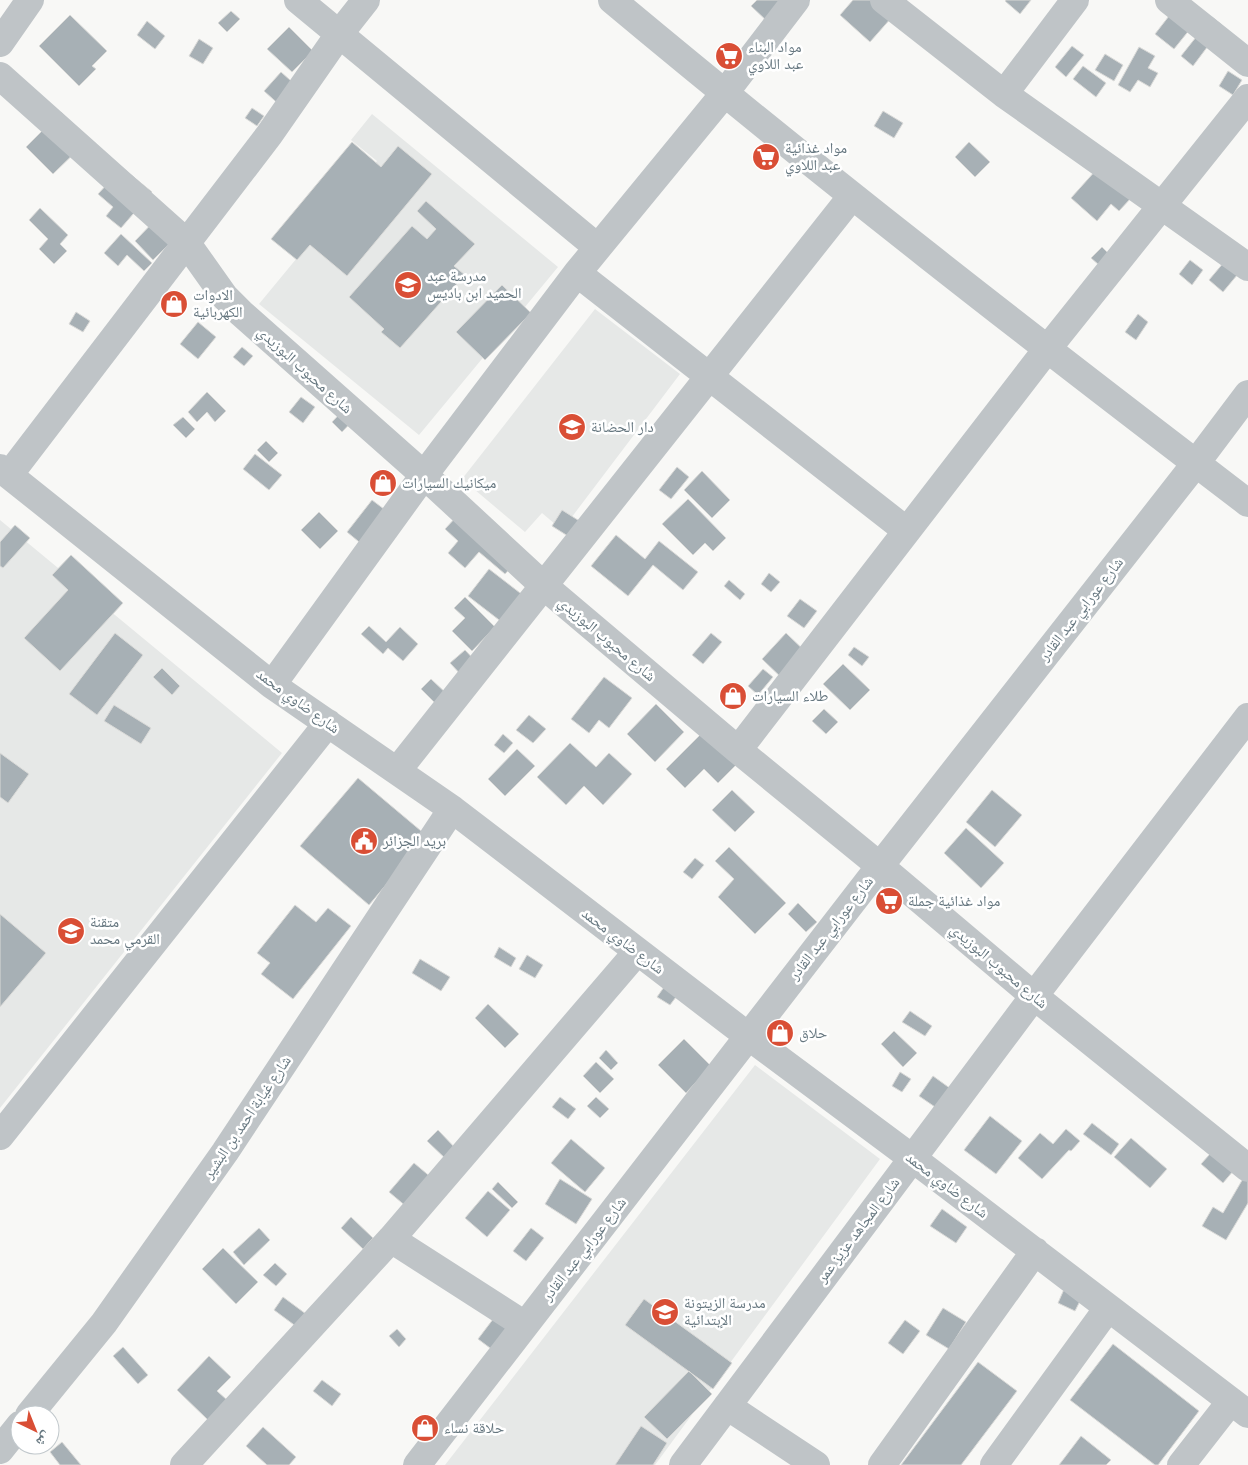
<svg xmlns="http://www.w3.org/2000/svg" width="1248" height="1465" viewBox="0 0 1248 1465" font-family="'PT Sans','Noto Naskh Arabic',sans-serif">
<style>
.built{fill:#e6e8e7}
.building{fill:#a7b0b5;stroke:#dadad8}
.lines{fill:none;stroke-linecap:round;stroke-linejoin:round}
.minor{stroke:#bfc4c7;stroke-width:28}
.labels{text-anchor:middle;stroke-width:5;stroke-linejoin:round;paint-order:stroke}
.poi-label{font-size:15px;fill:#65767f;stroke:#fff;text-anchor:start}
.street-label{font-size:15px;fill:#65767f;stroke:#fff}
</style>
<rect width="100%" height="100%" fill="#f8f8f6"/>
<path class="built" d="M 372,114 L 558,267 L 419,435 L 259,304 L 377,161 L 351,140 Z
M 595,309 L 680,374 L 562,530 L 542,513 L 525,532 L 462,479 Z
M 0,520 L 282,753 L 0,1108 Z
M 755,1065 L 880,1159 L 655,1465 L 445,1465 Z"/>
<path class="building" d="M 757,0 L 784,0 L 769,23 L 751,6 Z
M 853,0 L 907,0 L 870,42 L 840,15 Z
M 1006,0 L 1031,0 L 1020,14 L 1005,1 Z
M 1176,7 L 1195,23 L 1174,49 L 1155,34 Z
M 231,11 L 240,19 L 227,32 L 218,23 Z
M 70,15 L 107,51 L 92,66 L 96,69 L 79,86 L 39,46 Z
M 1212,17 L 1223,26 L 1193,66 L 1181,56 Z
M 147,21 L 165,36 L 155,49 L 137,35 Z
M 289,27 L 313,51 L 292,72 L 267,49 Z
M 199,39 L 213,48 L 203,64 L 189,56 Z
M 1072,46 L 1084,55 L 1066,77 L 1055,67 Z
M 1139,47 L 1155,56 L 1148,68 L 1158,73 L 1150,87 L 1138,80 L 1130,92 L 1118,85 Z
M 1105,54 L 1123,65 L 1114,81 L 1095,70 Z
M 1083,66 L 1106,83 L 1096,97 L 1073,79 Z
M 1228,71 L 1242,80 L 1233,95 L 1219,86 Z
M 281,72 L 300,89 L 283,108 L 264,91 Z
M 252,108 L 264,116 L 257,126 L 245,118 Z
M 883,111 L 903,123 L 894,138 L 874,126 Z
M 61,112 L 88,140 L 53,174 L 26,147 Z
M 352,142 L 381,167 L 398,146 L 432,174 L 347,276 L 310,245 L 297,260 L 271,239 Z
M 969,142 L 990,162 L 975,177 L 955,157 Z
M 1097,169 L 1131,198 L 1119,211 L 1111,204 L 1097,221 L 1071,198 Z
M 125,170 L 152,192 L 121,228 L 106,216 L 113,207 L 98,194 L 110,181 Z
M 426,201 L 475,244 L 454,266 L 465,275 L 400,348 L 381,332 L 384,329 L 349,297 L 412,226 L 427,239 L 436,229 L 417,211 Z
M 40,208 L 68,235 L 60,244 L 67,251 L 54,264 L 39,249 L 48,239 L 29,220 Z
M 162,213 L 181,232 L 153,260 L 135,241 Z
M 121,234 L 152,263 L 144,271 L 127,255 L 118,266 L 104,253 Z
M 1102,247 L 1109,254 L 1099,265 L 1091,258 Z
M 1235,249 L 1248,262 L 1223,292 L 1209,280 Z
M 1190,260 L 1203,270 L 1192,285 L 1179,274 Z
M 502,285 L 531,313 L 485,360 L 456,332 Z
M 76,312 L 90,321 L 83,332 L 69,324 Z
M 1138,314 L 1148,322 L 1136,340 L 1125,332 Z
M 198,322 L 216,337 L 198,359 L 180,344 Z
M 242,347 L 253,356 L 244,366 L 233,357 Z
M 207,392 L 226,411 L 215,422 L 207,412 L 197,422 L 188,412 Z
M 301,397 L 315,407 L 303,423 L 289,412 Z
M 350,403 L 360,413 L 342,432 L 332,422 Z
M 183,417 L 195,429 L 186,438 L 173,425 Z
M 266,441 L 278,453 L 269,462 L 257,450 Z
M 255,454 L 282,475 L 269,490 L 243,469 Z
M 677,467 L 689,477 L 671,499 L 659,490 Z
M 702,471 L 730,500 L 712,518 L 684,490 Z
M 688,499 L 726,538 L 713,551 L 705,543 L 693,555 L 662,524 Z
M 372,500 L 401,522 L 375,555 L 347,532 Z
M 470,502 L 524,553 L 505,574 L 479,552 L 465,568 L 448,553 L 458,541 L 445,529 Z
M 562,510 L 581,522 L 571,538 L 552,526 Z
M 319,512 L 338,531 L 320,549 L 301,530 Z
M 15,525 L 30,538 L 3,568 L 0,566 L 0,542 Z
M 616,535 L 645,559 L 659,541 L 698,572 L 683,590 L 653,565 L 628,596 L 591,566 Z
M 71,555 L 123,603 L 60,671 L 24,638 L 68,590 L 52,575 Z
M 489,569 L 524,596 L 503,623 L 468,596 Z
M 769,573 L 780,582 L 771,592 L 761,584 Z
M 729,580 L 745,594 L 740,600 L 724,586 Z
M 465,597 L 495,627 L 472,651 L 452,631 L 465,618 L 454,608 Z
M 800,599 L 817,611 L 804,628 L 787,616 Z
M 369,626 L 386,642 L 400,627 L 418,644 L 403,661 L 388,648 L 383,654 L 361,634 Z
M 115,633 L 143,655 L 97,715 L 69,694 Z
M 711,633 L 722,642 L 703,664 L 692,655 Z
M 786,633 L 811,657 L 786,682 L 762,659 Z
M 854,647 L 869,657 L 862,666 L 848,655 Z
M 465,650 L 479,665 L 464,678 L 450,663 Z
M 843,664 L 870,690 L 850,710 L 823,684 Z
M 162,668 L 180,686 L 172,695 L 153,677 Z
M 763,669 L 773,677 L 758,695 L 748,686 Z
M 604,677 L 632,698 L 609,728 L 599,720 L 589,733 L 571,719 Z
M 431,679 L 448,695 L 438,706 L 421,689 Z
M 656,704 L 684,732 L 655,762 L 627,734 Z
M 114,705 L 151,728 L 141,744 L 104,721 Z
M 824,709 L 838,722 L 826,734 L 812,721 Z
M 529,715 L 546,729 L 533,743 L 516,730 Z
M 705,730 L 738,763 L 718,783 L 704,769 L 685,788 L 666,769 Z
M 503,734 L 513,743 L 504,753 L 494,745 Z
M 570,743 L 596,767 L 609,753 L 632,774 L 603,805 L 584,786 L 566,805 L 537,777 Z
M 517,749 L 535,766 L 505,796 L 488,779 Z
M 0,753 L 29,774 L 8,803 L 0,797 Z
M 358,778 L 427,836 L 369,905 L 300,846 Z
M 732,790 L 755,812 L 735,832 L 712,810 Z
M 992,790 L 1022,815 L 995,847 L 966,822 Z
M 966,828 L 1004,863 L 981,888 L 944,853 Z
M 729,847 L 786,903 L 755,934 L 718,897 L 734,879 L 715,861 Z
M 695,858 L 704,865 L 692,879 L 683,872 Z
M 798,903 L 817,922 L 806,932 L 788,914 Z
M 295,905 L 316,922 L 328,908 L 351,926 L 293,999 L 261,974 L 270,963 L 257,953 Z
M 0,914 L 46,953 L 0,1007 Z
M 499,947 L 516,958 L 511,967 L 494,957 Z
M 527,955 L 543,965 L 535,978 L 519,969 Z
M 420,959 L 450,977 L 441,991 L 412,973 Z
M 669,980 L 682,989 L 670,1005 L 657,997 Z
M 488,1004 L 519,1034 L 505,1048 L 475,1018 Z
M 910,1011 L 932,1026 L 925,1036 L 902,1022 Z
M 894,1031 L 917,1053 L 903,1067 L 881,1044 Z
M 684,1039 L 711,1066 L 686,1093 L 658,1065 Z
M 606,1050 L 618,1063 L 611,1070 L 599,1058 Z
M 596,1062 L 614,1079 L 600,1093 L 583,1076 Z
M 900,1072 L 911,1079 L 902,1092 L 892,1086 Z
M 933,1076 L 951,1089 L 938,1109 L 919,1096 Z
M 560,1097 L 576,1109 L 568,1119 L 552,1107 Z
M 596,1097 L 609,1109 L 600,1118 L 587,1106 Z
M 990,1116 L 1022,1141 L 996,1174 L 964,1150 Z
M 1092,1123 L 1119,1144 L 1111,1155 L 1083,1134 Z
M 1066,1129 L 1080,1141 L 1071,1151 L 1069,1150 L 1042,1179 L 1018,1158 L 1040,1133 L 1053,1144 Z
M 438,1130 L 458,1151 L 448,1161 L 427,1141 Z
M 1131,1138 L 1167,1169 L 1150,1188 L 1114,1157 Z
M 571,1139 L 605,1168 L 585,1192 L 551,1163 Z
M 1218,1145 L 1239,1164 L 1223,1183 L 1201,1164 Z
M 414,1163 L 439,1184 L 414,1213 L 389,1192 Z
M 1248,1170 L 1248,1203 L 1226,1240 L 1202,1226 L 1213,1207 L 1223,1213 Z
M 560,1179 L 592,1199 L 576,1224 L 545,1204 Z
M 498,1182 L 518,1202 L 512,1208 L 492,1189 Z
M 488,1191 L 510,1210 L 487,1237 L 465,1218 Z
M 942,1209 L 967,1227 L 956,1243 L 930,1226 Z
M 351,1217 L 373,1238 L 363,1249 L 341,1228 Z
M 259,1228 L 270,1240 L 244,1265 L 233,1252 Z
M 531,1228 L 544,1238 L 526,1261 L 513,1251 Z
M 223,1248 L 258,1282 L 236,1304 L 202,1269 Z
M 275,1263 L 287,1274 L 276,1286 L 263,1275 Z
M 1065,1287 L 1083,1295 L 1075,1311 L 1058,1303 Z
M 283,1297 L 310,1317 L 301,1330 L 274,1310 Z
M 644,1299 L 732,1363 L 713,1389 L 625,1325 Z
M 943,1308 L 966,1322 L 949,1349 L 926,1335 Z
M 500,1310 L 523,1328 L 502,1357 L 478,1339 Z
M 905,1320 L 920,1331 L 903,1354 L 888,1343 Z
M 397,1329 L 406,1339 L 399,1347 L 389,1336 Z
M 1113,1344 L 1199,1411 L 1158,1465 L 1155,1465 L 1070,1400 Z
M 123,1347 L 148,1375 L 138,1384 L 113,1356 Z
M 209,1356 L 231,1377 L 217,1391 L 227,1400 L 208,1420 L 177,1390 Z
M 978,1362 L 1017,1391 L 961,1465 L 901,1465 Z
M 689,1371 L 712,1394 L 667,1439 L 644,1417 Z
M 322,1380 L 341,1394 L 332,1406 L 313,1391 Z
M 641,1426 L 667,1443 L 653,1465 L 615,1465 Z
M 263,1427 L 296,1457 L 289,1465 L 267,1465 L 246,1446 Z
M 1081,1436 L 1111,1460 L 1106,1465 L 1059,1465 Z
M 62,1442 L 81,1465 L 60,1465 L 50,1452 Z"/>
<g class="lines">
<path class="minor" d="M 298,0 L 597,247
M 612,0 C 819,173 1033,339 1248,503
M 884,0 L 1004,94 L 1248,267
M 1169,0 L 1248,63
M 0,43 L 30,0
M 0,76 L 186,242 L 225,297 L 241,313 L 424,475 L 544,586 L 738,750 L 880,866 L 1034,996 L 1248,1168
M 1004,94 L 1075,0
M 577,273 L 907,531
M 0,468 L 272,685 L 452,809 L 748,1036 L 912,1158 L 1248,1414
M 9,475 L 269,135 L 340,33 L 366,0
M 272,685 L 424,475 L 577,273 L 724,94 L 796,0
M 738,750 L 1048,348 L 1248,98
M 397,771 L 852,196
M 0,1136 L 328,723
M 391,1239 L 525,1325
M 727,1406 L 816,1465
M 29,1415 L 104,1323 L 225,1152 L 452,809
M 0,1450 L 20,1425
M 184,1465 L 391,1239 L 637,952
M 417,1465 L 880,866 L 1196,463 L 1248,394
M 683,1465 L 1034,996 L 1248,717
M 882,1465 L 1035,1251
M 994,1465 L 1108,1308
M 1181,1465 L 1231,1401"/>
</g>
<defs>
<g id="supermarket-disc" transform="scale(1.4375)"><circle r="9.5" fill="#d94e35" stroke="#fff"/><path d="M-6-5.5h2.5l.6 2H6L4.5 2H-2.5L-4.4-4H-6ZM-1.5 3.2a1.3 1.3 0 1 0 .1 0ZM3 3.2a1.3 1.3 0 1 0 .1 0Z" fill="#fff"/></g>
<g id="school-disc" transform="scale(1.4375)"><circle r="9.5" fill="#d94e35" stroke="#fff"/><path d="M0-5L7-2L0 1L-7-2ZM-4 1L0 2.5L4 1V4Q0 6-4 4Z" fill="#fff"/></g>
<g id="shop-disc" transform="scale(1.4375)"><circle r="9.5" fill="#d94e35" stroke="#fff"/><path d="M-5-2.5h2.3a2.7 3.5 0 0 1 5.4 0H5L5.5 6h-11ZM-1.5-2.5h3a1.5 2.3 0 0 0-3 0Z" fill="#fff"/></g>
<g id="civic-disc" transform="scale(1.4375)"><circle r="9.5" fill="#d94e35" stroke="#fff"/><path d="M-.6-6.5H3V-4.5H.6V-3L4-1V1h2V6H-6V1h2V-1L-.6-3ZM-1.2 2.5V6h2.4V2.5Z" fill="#fff"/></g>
</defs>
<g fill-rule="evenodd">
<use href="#supermarket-disc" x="729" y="56"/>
<use href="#supermarket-disc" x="766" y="157"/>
<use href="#school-disc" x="408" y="285"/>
<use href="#shop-disc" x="174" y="304"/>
<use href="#school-disc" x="572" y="427"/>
<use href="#shop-disc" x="383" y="483"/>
<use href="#shop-disc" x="733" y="696"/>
<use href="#civic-disc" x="364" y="841"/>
<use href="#supermarket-disc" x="889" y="901"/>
<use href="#school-disc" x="71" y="931"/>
<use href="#shop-disc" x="780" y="1033"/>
<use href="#school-disc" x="665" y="1312"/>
<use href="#shop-disc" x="425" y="1428"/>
</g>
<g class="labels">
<g class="poi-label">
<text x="748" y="52">مواد البناء<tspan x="748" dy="17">عبد اللاوي</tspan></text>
<text x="785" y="153">مواد غذائية<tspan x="785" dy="17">عبد اللاوي</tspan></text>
<text x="427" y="281">مدرسة عبد<tspan x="427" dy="17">الحميد ابن باديس</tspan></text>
<text x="193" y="300">الادوات<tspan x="193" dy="17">الكهربائية</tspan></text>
<text x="591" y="432">دار الحضانة</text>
<text x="402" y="488">ميكانيك السيارات</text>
<text x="752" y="701">طلاء السيارات</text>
<text x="383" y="846">بريد الجزائر</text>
<text x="908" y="906">مواد غذائية جملة</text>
<text x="90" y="927">متقنة<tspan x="90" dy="17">القرمي محمد</tspan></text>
<text x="799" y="1038">حلاق</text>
<text x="684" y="1308">مدرسة الزيتونة<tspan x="684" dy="17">الإبتدائية</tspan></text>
<text x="444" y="1433">حلاقة نساء</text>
</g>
<g class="street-label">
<text transform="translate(305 370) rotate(42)" y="5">شارع محبوب البوزيدي</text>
<text transform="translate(1081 609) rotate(-52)" y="5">شارع عورابي عبد القادر</text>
<text transform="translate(607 639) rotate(40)" y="5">شارع محبوب البوزيدي</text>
<text transform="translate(298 701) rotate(36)" y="5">شارع ضاوي محمد</text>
<text transform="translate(831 928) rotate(-52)" y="5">شارع عورابي عبد القادر</text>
<text transform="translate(623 941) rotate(37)" y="5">شارع ضاوي محمد</text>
<text transform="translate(999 966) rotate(40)" y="5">شارع محبوب البوزيدي</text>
<text transform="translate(247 1117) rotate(-56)" y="5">شارع غيابة احمد بن البشير</text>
<text transform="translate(947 1185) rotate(37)" y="5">شارع ضاوي محمد</text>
<text transform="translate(858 1230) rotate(-53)" y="5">شارع المجاهد عزيز عمر</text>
<text transform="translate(584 1249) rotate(-52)" y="5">شارع عورابي عبد القادر</text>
</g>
</g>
<g transform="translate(35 1430) rotate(137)"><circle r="24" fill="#ffffff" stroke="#c1c8cc"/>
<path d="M0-4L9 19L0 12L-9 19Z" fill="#d94e35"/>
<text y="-8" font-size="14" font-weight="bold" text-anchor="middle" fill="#65767f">ش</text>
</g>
</svg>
